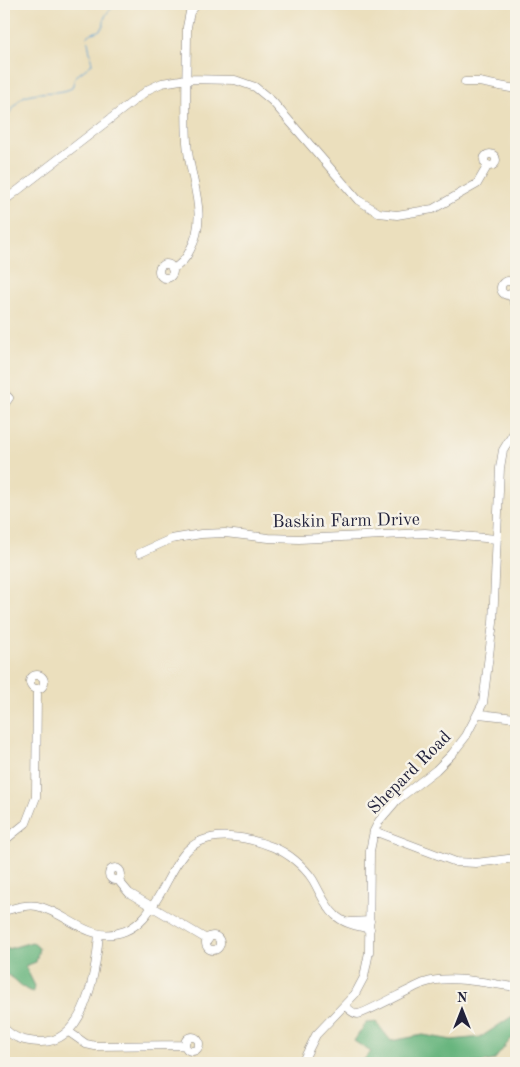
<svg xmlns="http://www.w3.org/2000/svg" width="520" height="1067" viewBox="0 0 520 1067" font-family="'Old Standard TT',serif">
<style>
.forest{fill:#68b57e;stroke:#456c5c}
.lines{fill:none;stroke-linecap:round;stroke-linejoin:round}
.stream{stroke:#62a2d5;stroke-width:1}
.minor-casing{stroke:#86807c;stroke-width:9}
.minor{stroke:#fff;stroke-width:8}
.labels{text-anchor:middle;stroke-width:5;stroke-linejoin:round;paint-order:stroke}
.street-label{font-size:18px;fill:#22223b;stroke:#f7f3e8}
</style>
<rect width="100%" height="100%" fill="#f7f3e8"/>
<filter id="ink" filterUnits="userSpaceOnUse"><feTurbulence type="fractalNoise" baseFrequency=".02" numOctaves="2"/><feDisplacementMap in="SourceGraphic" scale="10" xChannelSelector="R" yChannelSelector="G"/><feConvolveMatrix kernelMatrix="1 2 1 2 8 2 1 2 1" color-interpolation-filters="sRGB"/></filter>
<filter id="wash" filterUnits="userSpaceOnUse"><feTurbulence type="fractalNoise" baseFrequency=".0096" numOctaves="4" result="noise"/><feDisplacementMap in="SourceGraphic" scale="20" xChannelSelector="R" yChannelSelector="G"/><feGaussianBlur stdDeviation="1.12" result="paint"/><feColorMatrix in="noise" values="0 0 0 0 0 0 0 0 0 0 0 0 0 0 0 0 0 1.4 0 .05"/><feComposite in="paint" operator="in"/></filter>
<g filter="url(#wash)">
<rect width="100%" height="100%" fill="#ebdfbd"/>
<path class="forest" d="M 32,942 L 39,948 L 36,962 L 25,966 L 35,986 L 33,992 C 21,990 17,977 4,974 L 4,950 Z
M 516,1016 L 516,1037 L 511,1039 L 494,1060 L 481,1063 L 360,1063 L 371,1052 L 354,1041 L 366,1023 L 376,1022 L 391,1041 L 423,1035 L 452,1040 L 481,1037 L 511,1017 Z"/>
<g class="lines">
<path class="stream" d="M 4,117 C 14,113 14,101 25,96 C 40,90 59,95 72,88 L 75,77 L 92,64 L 87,36 C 91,32 97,33 101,29 C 108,22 98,16 118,4"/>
</g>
</g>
<g filter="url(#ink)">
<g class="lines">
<g class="minor-casing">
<path id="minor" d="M 4,5 L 6,4
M 465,82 L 479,82 L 516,89
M484 160a6 6 0 1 1 12 0a6 6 0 1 1-12 0Z
M 4,201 L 149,89 L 162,83 L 187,79 L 235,80 L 255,87 L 272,101 L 358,200 L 379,213 L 397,215 L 433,209 L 477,184 L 488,165
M159 271a7 7 0 1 1 14 0a7 7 0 1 1-14 0Z
M 172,269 C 181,265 186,259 190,250 C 210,214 189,179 187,142 C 185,104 187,65 187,27 L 190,12 L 197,4
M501 288a7 7 0 1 1 14 0a7 7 0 1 1-14 0Z
M 510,294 L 516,305
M 4,393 L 9,398 L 4,405
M 140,553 L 171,539 L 201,534 L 225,533 L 269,538 L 299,539 L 425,533 L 497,539
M30 682a7 7 0 1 1 14 0a7 7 0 1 1-14 0Z
M 479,714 L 516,718
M 374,831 L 456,862 L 476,863 L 516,858
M 4,841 L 26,823 L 36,797 L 37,689
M109 874a6 6 0 1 1 12 0a6 6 0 1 1-12 0Z
M 118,880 L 129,893 L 208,940
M 4,911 C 15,908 26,904 37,906 C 69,913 89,945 125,931 C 140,925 149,912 157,899 C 166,885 173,867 184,854 C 205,828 245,836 273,847 C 288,853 304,866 313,880 C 320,892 325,906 335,915 C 344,924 358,926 370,929
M 350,922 L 370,921
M206 943a7 7 0 1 1 14 0a7 7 0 1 1-14 0Z
M 345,1006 C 349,1009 353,1014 358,1014 C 364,1014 413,987 424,983 C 450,974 489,984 516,987
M 4,1028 C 14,1039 25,1041 39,1042 C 86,1044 96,970 99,934
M 69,1032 L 86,1044 L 95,1046 L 185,1045
M185 1044a7 7 0 1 1 14 0a7 7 0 1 1-14 0Z
M 302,1063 L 316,1035 L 355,994 L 364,977 L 369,952 L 370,851 L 374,831 L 379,821 L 397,800 L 436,770 L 452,754 L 466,736 L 483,703 L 493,623 L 500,468 L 503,450 L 516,429"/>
</g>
<use href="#minor" class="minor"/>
</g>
</g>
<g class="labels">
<g class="street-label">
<text transform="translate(346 520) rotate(-1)" y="6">Baskin Farm Drive</text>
<text transform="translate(409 772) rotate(-45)" y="6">Shepard Road</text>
</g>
</g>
<rect width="520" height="1067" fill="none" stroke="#f7f3e8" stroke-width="20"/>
<g transform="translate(462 1010)" stroke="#f7f3e8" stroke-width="4" paint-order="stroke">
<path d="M0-4L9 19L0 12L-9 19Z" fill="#22223b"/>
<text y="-8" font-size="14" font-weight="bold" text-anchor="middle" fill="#22223b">N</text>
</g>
</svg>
